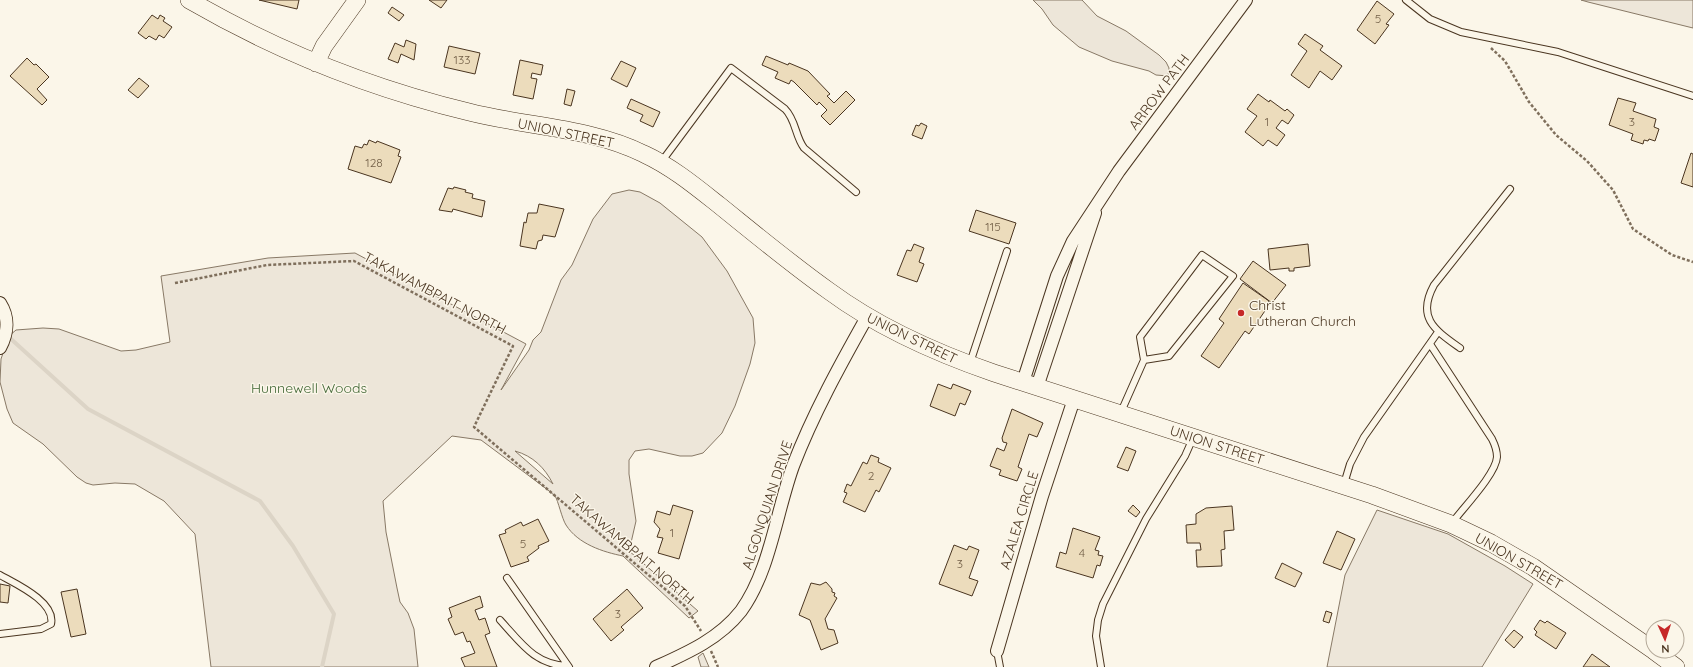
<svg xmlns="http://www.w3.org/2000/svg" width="1693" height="667" viewBox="0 0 1693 667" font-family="Quicksand,sans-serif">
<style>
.green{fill:#ede6d9;stroke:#887966;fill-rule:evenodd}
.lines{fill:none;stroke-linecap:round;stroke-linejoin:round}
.stream{stroke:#dcd4c6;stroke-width:4}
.building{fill:#ecdcbc;stroke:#4a3520}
.lane-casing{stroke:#4a3520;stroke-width:8}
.street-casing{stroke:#4a3520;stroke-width:14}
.secondary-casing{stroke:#4a3520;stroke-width:18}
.path{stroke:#7f6f5c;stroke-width:2.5;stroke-dasharray:3 2;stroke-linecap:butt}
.lane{stroke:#fbf6e9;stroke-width:6}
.street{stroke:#fbf6e9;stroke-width:12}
.secondary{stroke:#fbf6e9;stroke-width:17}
.poi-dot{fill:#c62828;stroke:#fbf6e9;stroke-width:1.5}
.labels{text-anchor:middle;stroke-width:3;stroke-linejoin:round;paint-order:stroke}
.number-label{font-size:12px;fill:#725f47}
.street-label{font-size:14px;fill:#4a3520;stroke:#fbf6e9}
.poi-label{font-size:14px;fill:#4a3520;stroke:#fbf6e9;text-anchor:start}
.park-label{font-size:14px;fill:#436837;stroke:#fbf6e9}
</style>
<rect width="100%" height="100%" fill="#fbf6e9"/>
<path class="green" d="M 1033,0 L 1082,0 L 1097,16 L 1126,31 L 1159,55 L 1166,62 L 1169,68 L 1168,76 L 1156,75 L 1149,71 L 1112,61 L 1079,47 L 1053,25 L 1042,9 Z
M 1581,0 L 1693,0 L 1693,28 L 1588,2 Z
M 629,190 L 640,192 L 660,203 L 702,237 L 727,271 L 753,318 L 755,343 L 750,364 L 735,406 L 722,433 L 703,453 L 692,456 L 680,456 L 649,449 L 635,451 L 629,460 L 629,474 L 636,521 L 630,547 L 628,550 L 698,611 L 689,618 L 623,556 C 603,552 578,544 566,525 C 562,519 558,500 555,496 C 553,494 550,492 548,490 L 481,440 L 452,436 L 383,501 L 386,532 L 397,588 L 400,602 L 408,613 L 414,629 L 418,667 L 211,667 L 195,534 L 164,501 L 135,484 L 115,483 L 93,485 L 86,483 L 77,477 L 43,444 L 13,423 L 7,409 L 0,382 L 1,359 L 9,336 L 16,330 L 43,328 L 59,329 L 121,351 L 136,350 L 170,342 L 161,276 L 268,258 L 355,253 L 526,344 L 501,390 L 529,350 L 533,340 L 541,332 L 561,280 L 572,265 L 593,219 L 612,194 ZM 515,451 C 533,456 545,468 553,484 Z
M 1377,510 L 1448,534 L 1505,566 L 1533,584 L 1482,667 L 1327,667 L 1345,575 Z
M 703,653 L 709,667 L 701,667 L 698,657 Z"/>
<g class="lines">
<path class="stream" d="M 11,339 L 88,409 L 260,501 L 293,546 L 334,614 L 322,667"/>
</g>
<path class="building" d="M 259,0 L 299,0 L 297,9 Z
M 429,0 L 447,0 L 441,8 Z
M 1377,1 L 1394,14 L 1386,24 L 1389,25 L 1375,44 L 1357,30 Z
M 392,7 L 404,15 L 399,21 L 388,13 Z
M 152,15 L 158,19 L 160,15 L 165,18 L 163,21 L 172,27 L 164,38 L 159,35 L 156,40 L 149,36 L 146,39 L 138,33 Z
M 1305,34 L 1323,46 L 1320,50 L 1342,66 L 1332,80 L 1320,71 L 1309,88 L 1291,75 L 1307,51 L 1298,44 Z
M 406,40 L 416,44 L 414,60 L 401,54 L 398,63 L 388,59 L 395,43 L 404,47 Z
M 449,46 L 480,53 L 475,74 L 444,67 Z
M 766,56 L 788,65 L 789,63 L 808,71 L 830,94 L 827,96 L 834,103 L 846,91 L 855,100 L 830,125 L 821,116 L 827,110 L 819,102 L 817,105 L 794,82 L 791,80 L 789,84 L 775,78 L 778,72 L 762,65 Z
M 27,58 L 34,65 L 36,64 L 49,77 L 37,89 L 47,100 L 42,105 L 10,76 Z
M 520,60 L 543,65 L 541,75 L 532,73 L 531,78 L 537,79 L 533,99 L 513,95 Z
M 621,61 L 636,68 L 627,87 L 611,79 Z
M 139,78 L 149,86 L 138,98 L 128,90 Z
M 567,89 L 575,91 L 571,106 L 564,104 Z
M 1258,94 L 1269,102 L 1270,100 L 1285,111 L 1287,109 L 1294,115 L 1288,124 L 1282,120 L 1276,128 L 1285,135 L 1277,146 L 1268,140 L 1263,146 L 1245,132 L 1257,116 L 1247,109 Z
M 1618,98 L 1636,103 L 1633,111 L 1656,119 L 1654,127 L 1659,129 L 1655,141 L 1649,139 L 1648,141 L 1644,140 L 1643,144 L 1631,140 L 1633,134 L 1609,125 Z
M 631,99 L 660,112 L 653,127 L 640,121 L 643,115 L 627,108 Z
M 921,123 L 927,126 L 922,139 L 912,135 L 916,125 L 919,126 Z
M 369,140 L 376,143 L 377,141 L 400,150 L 398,156 L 401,157 L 391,183 L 348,169 L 355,146 L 362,148 L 364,144 L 367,145 Z
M 1691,153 L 1693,154 L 1693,187 L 1681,183 Z
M 454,187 L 466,190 L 465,192 L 473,194 L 472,198 L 485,201 L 482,217 L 453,209 L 452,212 L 439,210 L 448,188 L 453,189 Z
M 539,204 L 564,209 L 555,237 L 543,235 L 542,240 L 538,241 L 536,249 L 520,246 L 524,222 L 526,223 L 528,213 L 537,213 Z
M 976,210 L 1016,223 L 1009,244 L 969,231 Z
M 914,244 L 924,248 L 919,262 L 924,264 L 917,282 L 897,275 L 907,250 L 911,251 Z
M 1308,244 L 1310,266 L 1294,268 L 1294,271 L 1289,271 L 1289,268 L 1270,270 L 1268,249 Z
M 1253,261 L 1286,285 L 1272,303 L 1240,279 Z
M 1243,283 L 1269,301 L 1267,304 L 1269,305 L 1249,334 L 1245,331 L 1219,368 L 1201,356 L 1224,323 L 1219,319 Z
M 938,384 L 951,389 L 953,384 L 971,391 L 965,405 L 960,403 L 955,416 L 930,406 Z
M 1012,409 L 1043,423 L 1037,437 L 1029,434 L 1018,467 L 1022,469 L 1017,481 L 999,475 L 1001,470 L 990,466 L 997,448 L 1004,451 L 1007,443 L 1003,442 L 1002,438 Z
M 1126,447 L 1136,451 L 1128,471 L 1117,467 Z
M 871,455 L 879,458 L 878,462 L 891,468 L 879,492 L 876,490 L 865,512 L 843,502 L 847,493 L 844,492 L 847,484 L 851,486 L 863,462 L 867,464 Z
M 673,505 L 693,511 L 679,559 L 658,553 L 663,538 L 657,537 L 660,529 L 654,522 L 657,511 L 670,515 Z
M 1133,505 L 1140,512 L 1136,517 L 1128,511 Z
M 1232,506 L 1234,530 L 1224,531 L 1225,549 L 1221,550 L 1222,566 L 1197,567 L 1196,550 L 1201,550 L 1200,543 L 1187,543 L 1186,525 L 1196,524 L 1196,514 L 1206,508 Z
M 538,519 L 549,541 L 538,546 L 539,548 L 527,557 L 529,561 L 511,567 L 499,535 L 506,533 L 505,530 L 521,522 L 523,526 Z
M 1073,528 L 1100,537 L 1095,550 L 1099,551 L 1098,555 L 1103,556 L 1100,566 L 1097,565 L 1093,578 L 1056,567 L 1060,552 L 1066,554 Z
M 1337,531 L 1355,539 L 1341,570 L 1323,563 Z
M 954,545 L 967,550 L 969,546 L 979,550 L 969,578 L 978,581 L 972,596 L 939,584 Z
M 1282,563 L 1302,573 L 1295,587 L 1275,578 Z
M 826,582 L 832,589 L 832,592 L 835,593 L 834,596 L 837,598 L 825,619 L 828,629 L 834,630 L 838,643 L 821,650 L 810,620 L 799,615 L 811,583 L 820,585 Z
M 0,584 L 10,586 L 8,603 L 0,602 Z
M 77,589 L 86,634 L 71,637 L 61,592 Z
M 627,589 L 643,608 L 621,627 L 624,630 L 611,641 L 593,619 Z
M 480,596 L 483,607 L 475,610 L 479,620 L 485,618 L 490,633 L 485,635 L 497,667 L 465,667 L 461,658 L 475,653 L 470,641 L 467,642 L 463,632 L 455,635 L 448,619 L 452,617 L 449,608 Z
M 1326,611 L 1332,613 L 1329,623 L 1323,621 Z
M 1540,620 L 1545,623 L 1547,621 L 1566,633 L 1556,649 L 1535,635 L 1537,632 L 1534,629 Z
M 1514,630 L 1523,637 L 1514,648 L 1505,640 Z
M 1592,654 L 1610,667 L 1583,667 Z"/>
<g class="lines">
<g class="lane-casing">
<path id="lane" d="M 1406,0 L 1430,19 L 1461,32 L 1558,52 L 1693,96
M 662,161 L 731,68 L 785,109 C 796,120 795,136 804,148 L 856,192
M 1430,344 L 1492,439 C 1495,445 1497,450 1497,457 C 1496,474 1463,508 1452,523
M 1460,348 C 1435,330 1416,318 1434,285 L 1510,189
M 970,363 L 1007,251
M 1121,412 L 1144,360 L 1140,337 L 1202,255 L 1233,276 L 1169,356 L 1144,360
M 1344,484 L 1350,464 L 1364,437 L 1438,332
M 0,575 C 16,584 56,602 51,624 L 41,629 L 0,634
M 507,578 L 569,667
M 500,620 C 521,643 535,665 568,666
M 997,651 L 1000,667
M 1101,667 L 1096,636 L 1098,620 L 1103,604 L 1146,519 L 1185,456 L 1193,438"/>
</g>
<g class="street-casing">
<path id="street" d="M 0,303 C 9,317 8,333 0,348
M 1023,382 L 1057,276 L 1073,241 L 1119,171 L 1246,0
M 1037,387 L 1095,213
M 997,651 L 1042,496 L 1074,399
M 656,667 C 687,653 719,639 741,611 C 770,571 776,513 793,466 C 813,414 840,365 867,317"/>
</g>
<g class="secondary-casing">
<path id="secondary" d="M 189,0 C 277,51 370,88 469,112 C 527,127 590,127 644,154 C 672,167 695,186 719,205 C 755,234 791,264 829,291 C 879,328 936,353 994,373 L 1372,495 L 1451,524 L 1491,543 L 1533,567 L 1653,650
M 316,63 L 324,46 L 357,0
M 1654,651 L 1676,667"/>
</g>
<path class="path" d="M 1491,48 L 1505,61 L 1529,102 L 1556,135 L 1587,161 L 1613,190 L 1633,229 L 1672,255 L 1693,262
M 175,283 L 267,265 L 354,261 L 513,346 L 474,427 L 685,606 L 701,631
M 711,651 L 718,667"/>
<use href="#lane" class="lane"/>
<use href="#street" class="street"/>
<use href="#secondary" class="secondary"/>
</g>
<circle class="poi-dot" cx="1241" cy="313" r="4"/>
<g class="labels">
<g class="number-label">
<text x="1378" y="23">5</text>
<text x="462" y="64">133</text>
<text x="1267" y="126">1</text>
<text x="1632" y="126">3</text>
<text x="374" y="167">128</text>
<text x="993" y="231">115</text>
<text x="871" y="480">2</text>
<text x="672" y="537">1</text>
<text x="523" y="548">5</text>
<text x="1082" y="557">4</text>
<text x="960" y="568">3</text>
<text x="618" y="618">3</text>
</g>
<g class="street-label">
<text transform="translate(1159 92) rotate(-53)" y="5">ARROW PATH</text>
<text transform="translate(566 133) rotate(12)" y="5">UNION STREET</text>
<text transform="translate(435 293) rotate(28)" y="5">TAKAWAMBPAIT NORTH</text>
<text transform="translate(912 338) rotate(26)" y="5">UNION STREET</text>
<text transform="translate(1217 445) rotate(18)" y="5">UNION STREET</text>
<text transform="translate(767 505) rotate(-72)" y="5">ALGONQUIAN DRIVE</text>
<text transform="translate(1019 520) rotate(-73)" y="5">AZALEA CIRCLE</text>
<text transform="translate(632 549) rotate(41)" y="5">TAKAWAMBPAIT NORTH</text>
<text transform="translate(1519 561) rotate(30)" y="5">UNION STREET</text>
</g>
<g class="poi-label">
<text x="1249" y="310">Christ<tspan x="1249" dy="16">Lutheran Church</tspan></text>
</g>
<g class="park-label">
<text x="309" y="393">Hunnewell Woods</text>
</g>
</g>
<g transform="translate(1665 639) rotate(177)"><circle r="19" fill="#fbf6e9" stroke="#b4a999"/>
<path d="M0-3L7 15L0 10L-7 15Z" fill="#c62828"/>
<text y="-6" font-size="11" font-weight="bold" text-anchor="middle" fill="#4a3520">N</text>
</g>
</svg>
